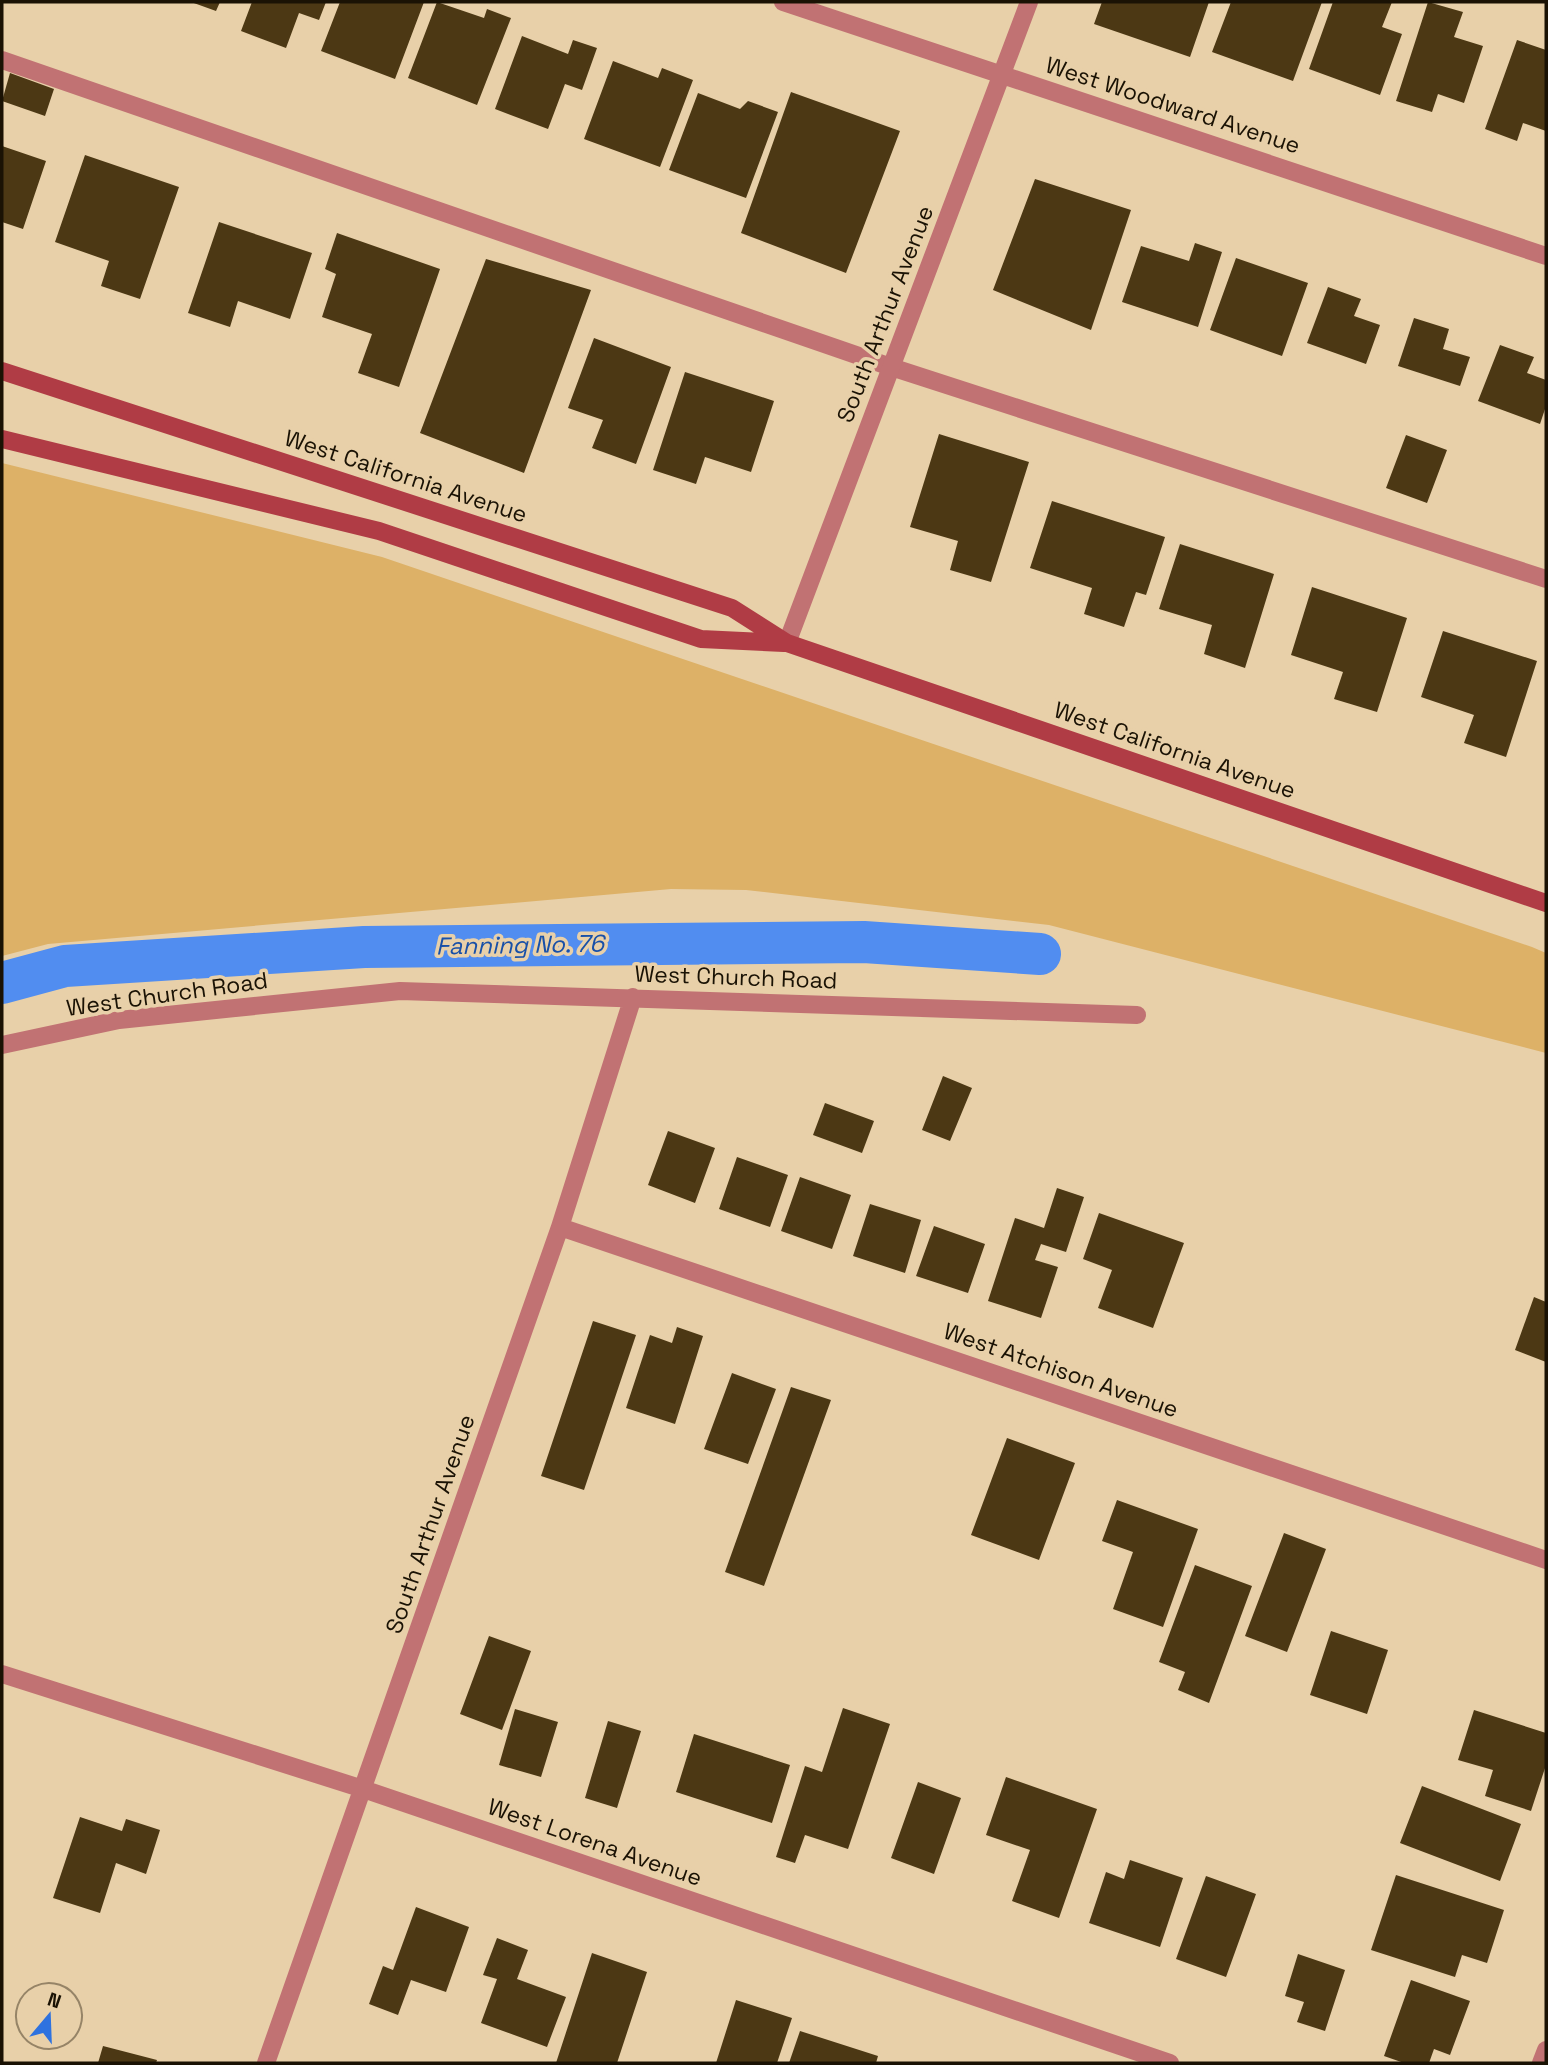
<svg xmlns="http://www.w3.org/2000/svg" width="1548" height="2065" viewBox="0 0 1548 2065" font-family="'Space Grotesk',sans-serif">
<style>
.green{fill:#ddb167}
.lines{fill:none;stroke-linecap:round;stroke-linejoin:round}
.canal{stroke:#518df0;stroke-width:42}
.building{fill:#4c3814}
.service{stroke:#c17273;stroke-width:18}
.minor{stroke:#c17273;stroke-width:18}
.secondary{stroke:#b03c45;stroke-width:18}
.labels{text-anchor:middle;stroke-width:7;stroke-linejoin:round;paint-order:stroke}
.street-label{font-size:23px;fill:#1a1204;stroke:#e8d0a9}
.water-label{font-size:24px;font-style:italic;fill:#1850a8;stroke:#e8d0a9}
</style>
<rect width="100%" height="100%" fill="#e8d0a9"/>
<path class="green" d="M 2,463 L 382,557 L 1532,947 L 1546,953 L 1546,1053 L 1049,925 L 746,890 L 671,889 L 48,944 L 2,956 Z"/>
<g class="lines">
<path class="canal" d="M 2,983 L 65,966 L 364,947 L 864,942 L 1040,954"/>
</g>
<path class="building" d="M 191,2 L 220,2 L 216,11 Z
M 252,2 L 326,2 L 319,20 L 299,13 L 286,48 L 241,31 Z
M 340,2 L 424,2 L 395,79 L 321,51 Z
M 437,2 L 484,18 L 487,9 L 511,18 L 477,105 L 408,78 Z
M 1102,2 L 1209,2 L 1190,57 L 1094,24 Z
M 1231,2 L 1322,2 L 1293,81 L 1212,52 Z
M 1333,2 L 1392,2 L 1382,27 L 1402,34 L 1380,95 L 1309,69 Z
M 1428,2 L 1463,12 L 1454,37 L 1483,46 L 1464,103 L 1438,94 L 1432,112 L 1396,101 Z
M 522,36 L 568,54 L 573,40 L 597,48 L 582,90 L 565,84 L 548,129 L 495,109 Z
M 1517,40 L 1546,50 L 1546,131 L 1523,123 L 1517,141 L 1485,129 Z
M 613,61 L 658,78 L 662,68 L 693,80 L 660,167 L 584,139 Z
M 10,73 L 54,89 L 45,116 L 2,101 Z
M 791,92 L 900,131 L 846,273 L 741,233 Z
M 698,93 L 740,109 L 748,101 L 778,112 L 746,198 L 669,170 Z
M 2,146 L 46,161 L 23,229 L 2,222 Z
M 85,155 L 179,187 L 140,299 L 101,286 L 109,261 L 55,242 Z
M 1035,179 L 1131,210 L 1091,330 L 993,290 Z
M 219,222 L 312,253 L 290,319 L 238,301 L 230,327 L 188,313 Z
M 337,233 L 440,269 L 399,387 L 358,373 L 372,334 L 322,317 L 336,274 L 325,269 Z
M 1195,243 L 1222,252 L 1198,327 L 1122,302 L 1141,246 L 1189,261 Z
M 1236,258 L 1308,283 L 1282,356 L 1210,330 Z
M 486,259 L 591,290 L 524,473 L 420,433 Z
M 1328,287 L 1361,299 L 1354,316 L 1380,325 L 1366,364 L 1307,343 Z
M 1414,318 L 1449,329 L 1443,349 L 1470,357 L 1460,386 L 1398,366 Z
M 594,338 L 671,367 L 636,464 L 592,448 L 603,420 L 568,408 Z
M 1500,345 L 1534,357 L 1527,373 L 1546,380 L 1546,406 L 1540,424 L 1478,401 Z
M 685,372 L 774,401 L 751,472 L 705,457 L 696,484 L 653,470 Z
M 939,434 L 1029,462 L 991,582 L 950,570 L 958,541 L 910,527 Z
M 1406,435 L 1447,450 L 1427,503 L 1386,488 Z
M 1052,501 L 1165,537 L 1146,595 L 1136,592 L 1124,627 L 1084,614 L 1092,588 L 1030,568 Z
M 1180,544 L 1274,574 L 1245,668 L 1204,654 L 1212,625 L 1159,609 Z
M 1312,587 L 1407,618 L 1377,712 L 1334,699 L 1343,672 L 1291,655 Z
M 1443,631 L 1537,661 L 1506,757 L 1464,743 L 1474,715 L 1421,697 Z
M 943,1076 L 972,1088 L 950,1141 L 922,1130 Z
M 825,1103 L 874,1121 L 862,1153 L 813,1135 Z
M 668,1131 L 715,1148 L 695,1203 L 648,1185 Z
M 737,1157 L 788,1175 L 770,1227 L 719,1209 Z
M 800,1177 L 851,1195 L 832,1249 L 781,1231 Z
M 1057,1188 L 1084,1197 L 1066,1252 L 1041,1244 L 1035,1260 L 1058,1267 L 1041,1318 L 988,1301 L 1015,1218 L 1044,1228 Z
M 870,1204 L 921,1220 L 905,1273 L 853,1256 Z
M 1099,1213 L 1184,1243 L 1153,1328 L 1098,1308 L 1112,1270 L 1083,1259 Z
M 934,1226 L 985,1244 L 968,1293 L 916,1276 Z
M 1534,1297 L 1546,1302 L 1546,1362 L 1515,1350 Z
M 593,1321 L 636,1335 L 584,1490 L 541,1476 Z
M 677,1327 L 703,1336 L 675,1424 L 626,1408 L 650,1335 L 672,1343 Z
M 732,1373 L 776,1389 L 748,1464 L 704,1449 Z
M 791,1387 L 831,1400 L 764,1586 L 725,1572 Z
M 1007,1438 L 1075,1463 L 1039,1560 L 971,1535 Z
M 1117,1500 L 1198,1529 L 1163,1627 L 1113,1609 L 1133,1552 L 1102,1541 Z
M 1284,1533 L 1326,1549 L 1287,1652 L 1245,1636 Z
M 1195,1565 L 1252,1586 L 1209,1703 L 1178,1690 L 1185,1672 L 1159,1662 Z
M 1331,1631 L 1388,1650 L 1367,1714 L 1310,1695 Z
M 489,1636 L 531,1651 L 502,1730 L 460,1714 Z
M 843,1708 L 890,1724 L 848,1849 L 805,1835 L 795,1863 L 776,1857 L 805,1766 L 822,1772 Z
M 515,1709 L 558,1722 L 541,1777 L 499,1765 Z
M 1474,1710 L 1546,1733 L 1546,1765 L 1531,1811 L 1485,1796 L 1493,1770 L 1458,1760 Z
M 608,1721 L 641,1731 L 617,1808 L 585,1798 Z
M 694,1734 L 790,1765 L 772,1823 L 676,1792 Z
M 1006,1777 L 1097,1809 L 1059,1918 L 1012,1901 L 1030,1850 L 986,1835 Z
M 918,1782 L 961,1798 L 934,1874 L 891,1858 Z
M 1422,1786 L 1521,1824 L 1500,1881 L 1400,1843 Z
M 80,1817 L 122,1831 L 126,1819 L 160,1830 L 146,1874 L 116,1863 L 100,1913 L 53,1898 Z
M 1130,1860 L 1183,1878 L 1160,1947 L 1089,1923 L 1106,1872 L 1124,1879 Z
M 1396,1875 L 1504,1910 L 1487,1963 L 1462,1955 L 1455,1977 L 1371,1950 Z
M 1206,1876 L 1256,1894 L 1226,1977 L 1176,1959 Z
M 416,1907 L 469,1927 L 446,1992 L 411,1980 L 398,2015 L 369,2004 L 383,1966 L 393,1970 Z
M 497,1938 L 528,1950 L 517,1979 L 566,1997 L 547,2047 L 481,2023 L 497,1979 L 483,1975 Z
M 592,1953 L 647,1972 L 617,2063 L 556,2063 Z
M 1298,1954 L 1345,1970 L 1325,2031 L 1297,2022 L 1304,2002 L 1285,1996 Z
M 1411,1980 L 1470,2001 L 1450,2055 L 1434,2049 L 1429,2063 L 1404,2063 L 1384,2056 Z
M 736,2000 L 792,2018 L 777,2063 L 716,2063 Z
M 800,2031 L 878,2056 L 876,2063 L 789,2063 Z
M 103,2046 L 157,2060 L 156,2063 L 98,2063 Z"/>
<g class="lines">
<path class="service" d="M 2,60 L 891,367 L 1546,579"/>
<path class="minor" d="M 783,2 L 1546,256
M 787,643 L 1029,2
M 2,1045 L 119,1020 L 400,991 L 1137,1015
M 560,1227 L 1546,1560
M 2,1674 L 363,1789 L 1170,2063
M 266,2063 L 560,1227 L 633,997
M 1541,2063 L 1546,2050"/>
<path class="secondary" d="M 2,371 L 732,608 L 787,643 L 1546,903
M 2,439 L 379,531 L 701,639 L 784,643"/>
</g>
<g class="labels">
<g class="street-label">
<text transform="translate(1173 105) rotate(18)" y="8">West Woodward Avenue</text>
<text transform="translate(885 314) rotate(-69)" y="8">South Arthur Avenue</text>
<text transform="translate(406 476) rotate(18)" y="8">West California Avenue</text>
<text transform="translate(1175 750) rotate(19)" y="8">West California Avenue</text>
<text transform="translate(736 977) rotate(2)" y="8">West Church Road</text>
<text transform="translate(167 994) rotate(-8)" y="8">West Church Road</text>
<text transform="translate(1061 1370) rotate(19)" y="8">West Atchison Avenue</text>
<text transform="translate(430 1524) rotate(-71)" y="8">South Arthur Avenue</text>
<text transform="translate(595 1842) rotate(19)" y="8">West Lorena Avenue</text>
</g>
<g class="water-label">
<text transform="translate(520 945) rotate(-1)" y="8">Fanning No. 76</text>
</g>
</g>
<rect width="1548" height="2065" fill="none" stroke="#1a1204" stroke-width="7"/>
<g transform="translate(49 2016) rotate(19)"><circle r="33" fill="#e8d0a9" stroke="#968467" stroke-width="2"/>
<path d="M0-5L12 26L0 18L-12 26Z" fill="#2e72df"/>
<text y="-10" font-size="19" font-weight="bold" text-anchor="middle" fill="#1a1204">N</text>
</g>
</svg>
